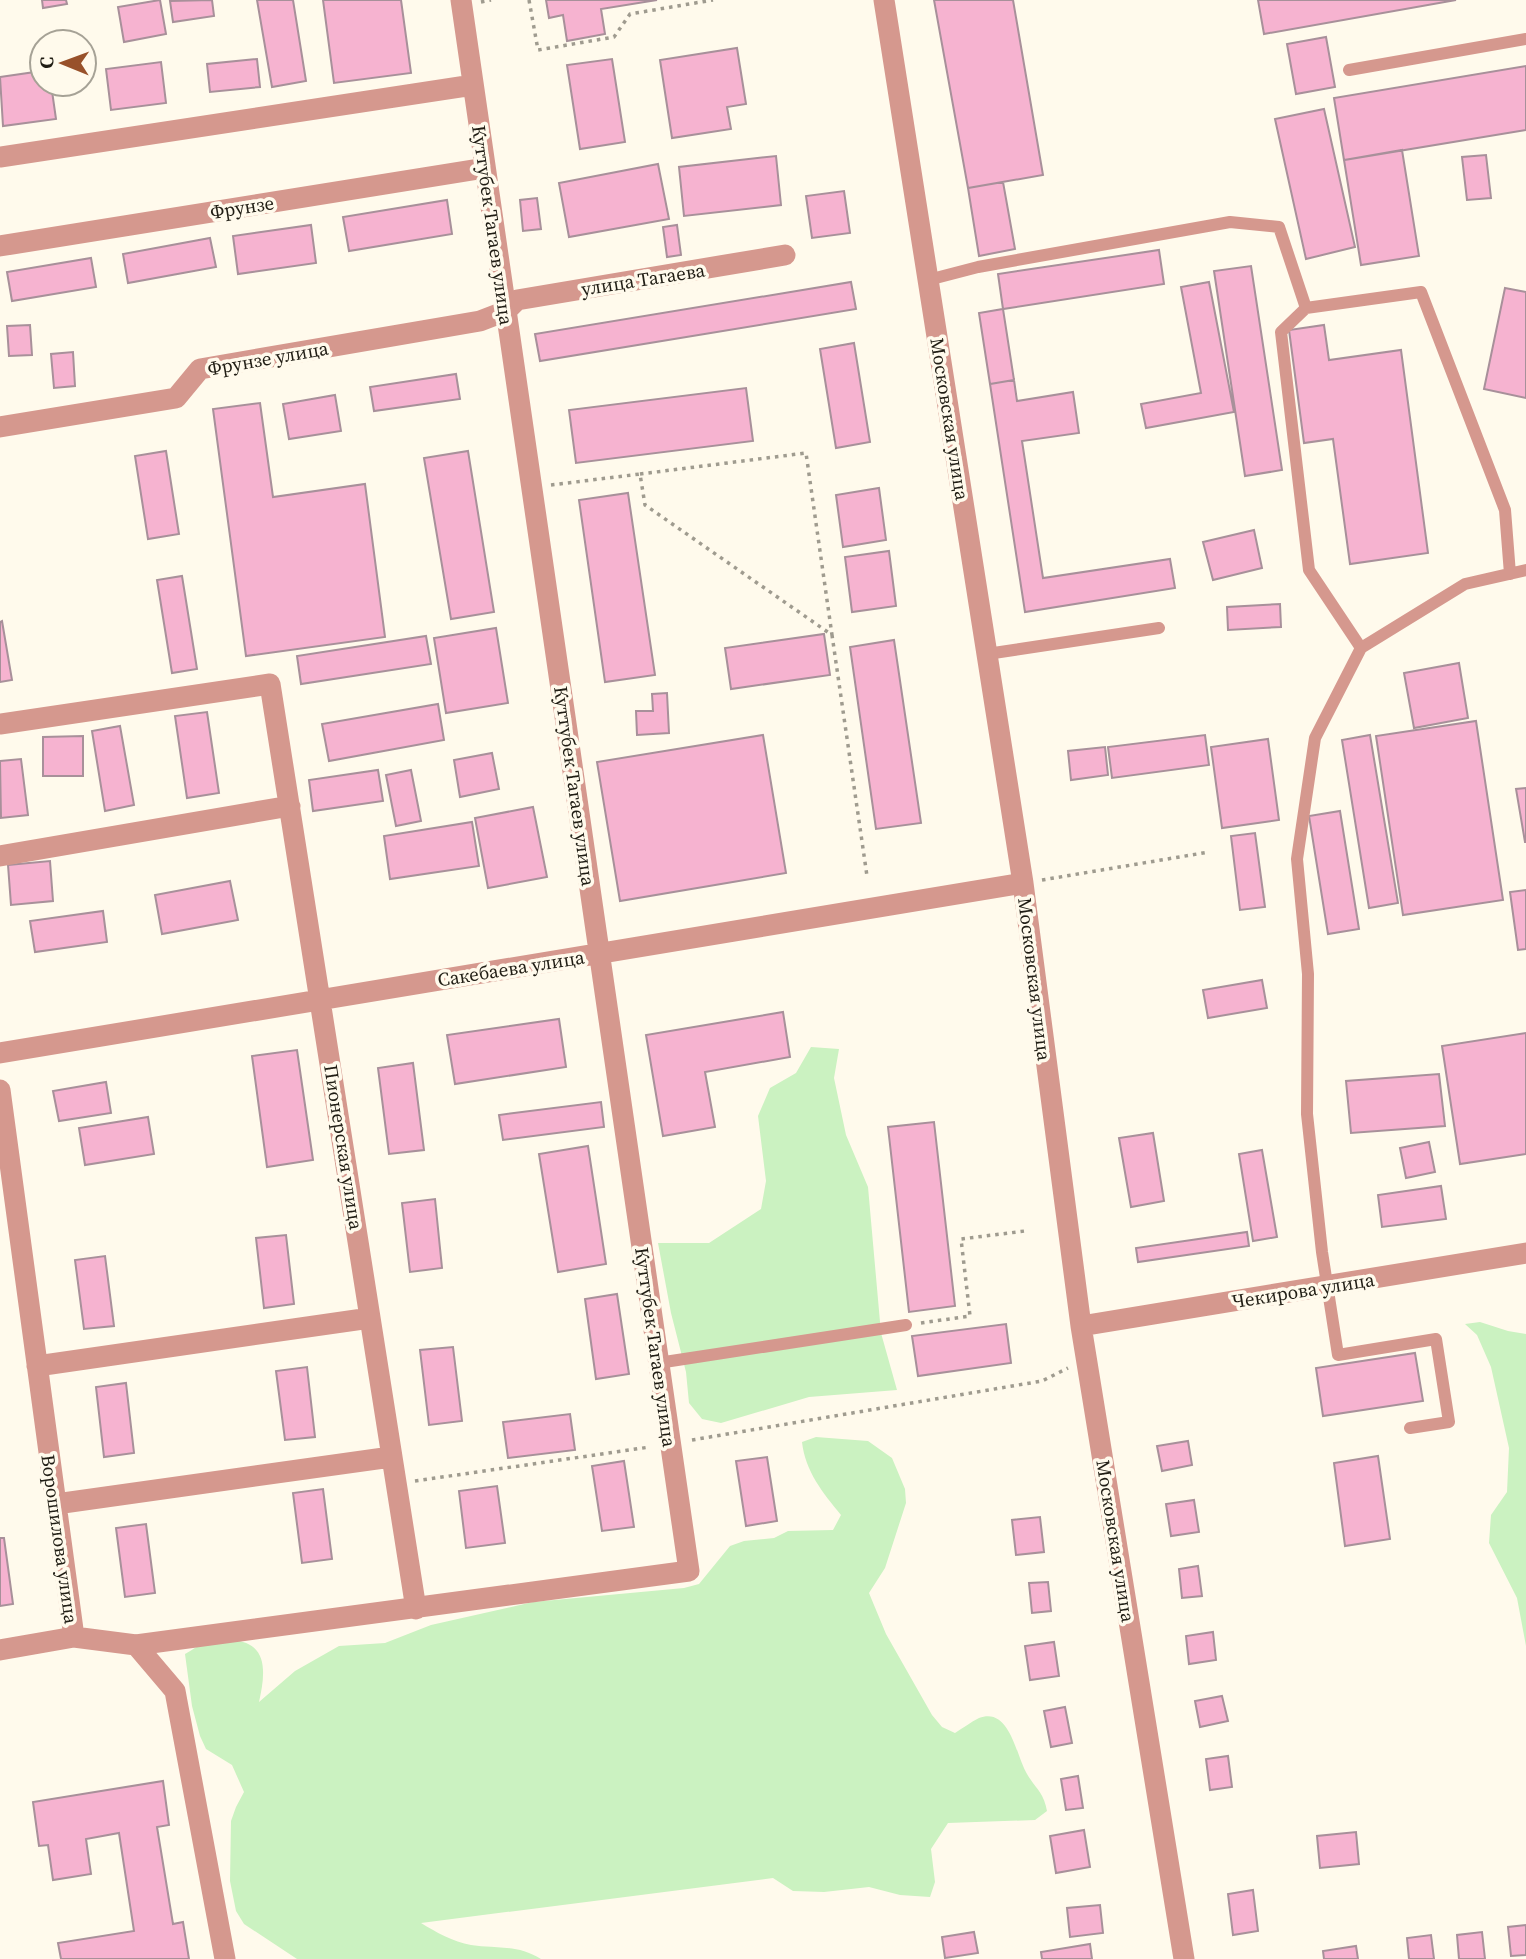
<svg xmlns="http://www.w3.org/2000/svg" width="1526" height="1959" viewBox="0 0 1526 1959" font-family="'Source Serif 4',serif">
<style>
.green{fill:#cbf2c1}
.building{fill:#f6b3d0;stroke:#a8909a;stroke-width:2}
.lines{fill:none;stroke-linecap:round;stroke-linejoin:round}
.path{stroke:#9f9b8f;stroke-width:3.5;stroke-dasharray:3.5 5;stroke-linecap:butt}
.lane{stroke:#d5988e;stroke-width:12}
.street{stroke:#d5988e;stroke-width:21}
.labels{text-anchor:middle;stroke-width:7;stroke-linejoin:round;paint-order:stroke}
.street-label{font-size:19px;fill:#201d14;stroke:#fffaec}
</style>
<rect width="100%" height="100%" fill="#fffaec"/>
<path class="green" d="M 811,1047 L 839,1049 L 834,1078 L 846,1135 L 868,1187 L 881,1333 L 897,1390 L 809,1397 L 721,1423 L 702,1419 L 689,1403 L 686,1372 L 671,1313 L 658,1243 L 709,1243 L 761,1209 L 766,1181 L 758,1116 L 770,1088 L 796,1073 Z
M 1480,1322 L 1508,1331 L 1526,1334 L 1526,1646 L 1517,1598 L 1489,1543 L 1491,1515 L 1507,1492 L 1509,1448 L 1491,1367 L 1477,1335 L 1465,1324 Z
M 816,1437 L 868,1441 L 892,1458 L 905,1489 L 906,1503 L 885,1568 L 869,1593 L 886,1634 L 932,1715 L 942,1727 L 955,1733 C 963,1728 971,1722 979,1718 C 1010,1706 1016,1756 1027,1774 C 1036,1789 1044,1793 1047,1811 L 1035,1820 L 948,1823 L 931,1849 L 935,1882 L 930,1897 L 900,1895 L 869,1887 L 824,1892 L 793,1891 L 773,1878 L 421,1923 C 436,1932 453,1942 471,1945 C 496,1949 517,1944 541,1959 L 297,1959 L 244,1924 L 236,1911 L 230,1881 L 231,1821 L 236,1807 L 244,1792 L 232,1765 L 206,1749 L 200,1736 L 192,1706 L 185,1654 C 193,1650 201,1643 209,1640 C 215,1638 224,1640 231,1640 C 270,1642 265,1675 259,1702 L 295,1671 L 339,1646 L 385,1643 L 431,1625 L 533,1602 L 684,1588 L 699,1584 L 730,1546 L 744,1541 L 774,1538 L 788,1531 L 833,1530 L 841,1515 C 823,1493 805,1471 802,1442 Z"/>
<path class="building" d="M 42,0 L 66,0 L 67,4 L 43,8 Z
M 160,0 L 166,34 L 124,42 L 118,7 Z
M 212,0 L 214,16 L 173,22 L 170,1 Z
M 257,0 L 293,0 L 306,81 L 272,87 Z
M 323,0 L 401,0 L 411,73 L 334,83 Z
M 546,0 L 657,0 L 601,9 L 605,34 L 567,41 L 563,15 L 549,18 Z
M 934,0 L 1013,0 L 1043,175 L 968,188 Z
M 1258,0 L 1456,0 L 1264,34 Z
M 1326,37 L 1335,87 L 1296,94 L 1287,44 Z
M 737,48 L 746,104 L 727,107 L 731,129 L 672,138 L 660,60 Z
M 257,59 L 260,87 L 210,92 L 207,64 Z
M 612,59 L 625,142 L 580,149 L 567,65 Z
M 161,62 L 166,103 L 111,110 L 106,69 Z
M 1526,66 L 1526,130 L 1344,160 L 1334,98 Z
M 42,71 L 42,84 L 51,84 L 56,119 L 3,126 L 0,77 Z
M 1324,109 L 1355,247 L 1306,259 L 1275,119 Z
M 1402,150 L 1419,256 L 1361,265 L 1344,160 Z
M 1486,155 L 1491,198 L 1467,200 L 1462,157 Z
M 776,156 L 781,205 L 684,216 L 679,167 Z
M 658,164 L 669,219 L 569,237 L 559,183 Z
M 1003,182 L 1015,249 L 979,256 L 968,188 Z
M 844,191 L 850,233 L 812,238 L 806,196 Z
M 537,198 L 541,229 L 523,231 L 520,200 Z
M 447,200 L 452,234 L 349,251 L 343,217 Z
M 311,225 L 316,263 L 238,274 L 233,236 Z
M 677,225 L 681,255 L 667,257 L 663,227 Z
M 210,238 L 216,267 L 128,283 L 123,254 Z
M 1159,250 L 1164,284 L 1003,309 L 998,274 Z
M 91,258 L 96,287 L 12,301 L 7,272 Z
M 1251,266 L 1282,470 L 1245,476 L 1214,271 Z
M 851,282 L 856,309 L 540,361 L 535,334 Z
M 1209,282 L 1234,412 L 1146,428 L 1141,404 L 1201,393 L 1181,287 Z
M 1505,288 L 1526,292 L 1526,398 L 1484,389 Z
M 1003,309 L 1014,380 L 990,384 L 979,313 Z
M 30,325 L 32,355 L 9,356 L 7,326 Z
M 1324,325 L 1329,360 L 1401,350 L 1428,553 L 1350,564 L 1333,439 L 1304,443 L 1289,330 Z
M 854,343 L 870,442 L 836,448 L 820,349 Z
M 73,352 L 75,386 L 54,388 L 51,354 Z
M 456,374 L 460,399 L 374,411 L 370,387 Z
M 1014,380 L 1017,401 L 1073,392 L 1079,433 L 1022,441 L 1043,578 L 1170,559 L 1175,588 L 1025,612 L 990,384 Z
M 746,388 L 753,441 L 576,463 L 569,410 Z
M 335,395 L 341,431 L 289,439 L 283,404 Z
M 260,403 L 273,497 L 365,484 L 385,637 L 246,656 L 213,409 Z
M 166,451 L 179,534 L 148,539 L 135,456 Z
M 468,451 L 494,612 L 451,619 L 424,458 Z
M 879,488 L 886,540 L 843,547 L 836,495 Z
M 628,493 L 655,675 L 605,682 L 579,500 Z
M 1254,530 L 1262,568 L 1213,580 L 1203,542 Z
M 889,551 L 896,606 L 852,612 L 845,557 Z
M 182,576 L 197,669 L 172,673 L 157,580 Z
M 1280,604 L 1281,627 L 1228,630 L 1227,607 Z
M 2,621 L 12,680 L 0,682 L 0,622 Z
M 496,628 L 508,703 L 446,713 L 434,638 Z
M 824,634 L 830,675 L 731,689 L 725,648 Z
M 426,636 L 431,664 L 301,684 L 297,656 Z
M 894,640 L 921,823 L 876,829 L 850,647 Z
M 1459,663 L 1468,718 L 1414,728 L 1404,673 Z
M 667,693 L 669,733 L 637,735 L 636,711 L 653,711 L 652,694 Z
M 438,704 L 444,740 L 329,761 L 322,724 Z
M 207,712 L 219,793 L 187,798 L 175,716 Z
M 1476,721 L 1503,900 L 1403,915 L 1376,736 Z
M 120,726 L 134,805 L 105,811 L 92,731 Z
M 763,735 L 786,873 L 620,901 L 597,762 Z
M 1205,735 L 1209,765 L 1112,778 L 1108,747 Z
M 1370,735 L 1398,903 L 1369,908 L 1342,740 Z
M 83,736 L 83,776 L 43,776 L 43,737 Z
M 1268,739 L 1279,820 L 1222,828 L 1211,747 Z
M 1105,747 L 1108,775 L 1071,780 L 1068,751 Z
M 492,753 L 499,789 L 460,797 L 454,760 Z
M 21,759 L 28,815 L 1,818 L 0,761 Z
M 378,770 L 383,801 L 313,811 L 309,780 Z
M 411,770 L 421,821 L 396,826 L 386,775 Z
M 1526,788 L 1526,842 L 1525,842 L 1516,789 Z
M 533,807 L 547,877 L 488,888 L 475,818 Z
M 1340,811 L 1359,929 L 1328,934 L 1309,816 Z
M 472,822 L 479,866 L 390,879 L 384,836 Z
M 1255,833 L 1265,907 L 1240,910 L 1231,836 Z
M 50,861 L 53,901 L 11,905 L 8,865 Z
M 230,881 L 238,920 L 162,934 L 155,895 Z
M 1526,890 L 1526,949 L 1518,950 L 1510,892 Z
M 103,911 L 107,942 L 35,952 L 30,921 Z
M 1262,980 L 1267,1008 L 1208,1018 L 1203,990 Z
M 783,1012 L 790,1057 L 705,1072 L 715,1127 L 663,1136 L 646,1035 Z
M 559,1019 L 566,1067 L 455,1084 L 447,1035 Z
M 1526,1033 L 1526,1154 L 1460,1164 L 1442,1046 Z
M 297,1050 L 313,1160 L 267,1167 L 252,1056 Z
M 413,1063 L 424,1150 L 389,1154 L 378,1068 Z
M 1439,1074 L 1445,1126 L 1351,1133 L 1346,1081 Z
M 106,1082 L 111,1113 L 59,1121 L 53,1091 Z
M 601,1102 L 604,1127 L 503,1140 L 499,1115 Z
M 148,1117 L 154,1154 L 85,1165 L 79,1128 Z
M 934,1122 L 955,1306 L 909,1312 L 888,1127 Z
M 1153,1133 L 1164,1201 L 1131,1207 L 1119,1138 Z
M 1429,1142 L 1435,1172 L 1406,1178 L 1400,1148 Z
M 588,1146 L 606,1264 L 558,1272 L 539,1154 Z
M 1262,1150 L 1277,1237 L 1253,1241 L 1239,1154 Z
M 1441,1186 L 1446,1219 L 1382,1227 L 1378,1195 Z
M 435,1199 L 442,1268 L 410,1272 L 402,1203 Z
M 1247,1232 L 1249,1246 L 1138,1262 L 1136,1248 Z
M 286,1235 L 294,1304 L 264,1308 L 256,1238 Z
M 105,1256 L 114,1326 L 84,1329 L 75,1260 Z
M 617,1294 L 629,1374 L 596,1379 L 585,1299 Z
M 1006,1324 L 1011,1363 L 918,1376 L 912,1336 Z
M 453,1347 L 462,1421 L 429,1425 L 420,1350 Z
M 1415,1353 L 1423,1401 L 1323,1416 L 1316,1368 Z
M 307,1367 L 315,1437 L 285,1440 L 276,1371 Z
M 126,1383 L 134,1453 L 104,1457 L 96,1387 Z
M 570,1414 L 575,1450 L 508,1458 L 503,1422 Z
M 1188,1441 L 1192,1465 L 1162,1471 L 1157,1446 Z
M 1378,1456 L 1390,1539 L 1345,1546 L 1334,1463 Z
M 767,1457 L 777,1521 L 746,1526 L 736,1461 Z
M 624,1461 L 634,1527 L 602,1531 L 592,1466 Z
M 497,1486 L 505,1543 L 466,1548 L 459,1491 Z
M 323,1489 L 332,1559 L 302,1563 L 293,1493 Z
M 1194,1500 L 1199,1532 L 1171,1536 L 1166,1504 Z
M 1040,1517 L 1044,1552 L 1016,1555 L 1012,1520 Z
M 146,1524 L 155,1593 L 125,1597 L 116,1528 Z
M 0,1538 L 4,1538 L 13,1604 L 0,1606 Z
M 1198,1566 L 1202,1596 L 1182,1598 L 1179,1569 Z
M 1048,1582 L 1051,1611 L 1032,1613 L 1029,1583 Z
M 1213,1632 L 1216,1660 L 1189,1664 L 1186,1636 Z
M 1054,1642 L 1059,1676 L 1030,1680 L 1025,1646 Z
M 1222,1696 L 1228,1721 L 1200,1727 L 1195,1701 Z
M 1065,1707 L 1072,1743 L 1051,1747 L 1044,1711 Z
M 1228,1756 L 1232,1787 L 1210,1790 L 1206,1759 Z
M 1078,1776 L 1083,1808 L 1066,1810 L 1061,1779 Z
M 163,1781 L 169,1825 L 157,1827 L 173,1924 L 183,1922 L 189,1959 L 61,1959 L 58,1943 L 134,1931 L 119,1833 L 86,1839 L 91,1874 L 53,1880 L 48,1845 L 39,1846 L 33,1802 Z
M 1084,1830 L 1090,1867 L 1056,1873 L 1050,1836 Z
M 1356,1832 L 1359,1864 L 1320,1868 L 1317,1836 Z
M 1253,1890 L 1258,1931 L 1233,1935 L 1228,1894 Z
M 1100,1905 L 1103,1933 L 1070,1937 L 1067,1908 Z
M 1526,1925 L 1526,1955 L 1511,1956 L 1508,1927 Z
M 974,1932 L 978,1953 L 945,1958 L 942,1937 Z
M 1482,1932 L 1485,1959 L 1459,1959 L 1457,1935 Z
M 1431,1935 L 1434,1959 L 1409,1959 L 1407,1938 Z
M 1090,1944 L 1092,1959 L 1042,1959 L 1041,1952 Z
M 1356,1946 L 1358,1959 L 1324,1959 L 1323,1951 Z"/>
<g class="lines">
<path class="path" d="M 529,0 L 538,50 L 614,37 L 630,14 L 713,0
M 481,2 L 491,0
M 640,474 L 806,453 L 832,635
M 551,485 L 640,474 L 645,505 L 832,635 L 867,876
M 1042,880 L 1209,852
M 921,1323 L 970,1316 L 961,1239 L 1025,1231
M 692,1440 L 1042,1381 L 1068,1368
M 415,1481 L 650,1447"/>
<path class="lane" d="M 1349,70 L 1526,39
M 928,280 L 978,267 L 1230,222 L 1279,227 L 1306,308 L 1421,292 L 1505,510 L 1510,574
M 1306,308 L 1281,332 L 1309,570 L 1361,648
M 987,654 L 1159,628
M 658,1363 L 906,1325
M 1410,1428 L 1449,1422 L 1436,1339 L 1338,1355 L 1322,1252 L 1307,1114 L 1308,974 L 1297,859 L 1315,738 L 1361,648 L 1465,584 L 1526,570"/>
<path class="street" d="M 884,0 L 1023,883 L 1081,1326 L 1184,1959
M 0,157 L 473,85
M 0,246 L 485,168
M 0,427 L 176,398 L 200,369 L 480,321 L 506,311 L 517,300 L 785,255
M 0,724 L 270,684 L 416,1609
M 0,856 L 290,806
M 0,1053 L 1023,883
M 0,1090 L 74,1637 L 136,1645 L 175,1691 L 225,1959
M 1081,1326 L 1526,1253
M 37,1366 L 370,1318
M 56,1504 L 391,1457
M 136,1645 L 689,1571 L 461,0
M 0,1650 L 74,1637"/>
</g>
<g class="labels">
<g class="street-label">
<text transform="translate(242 207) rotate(-9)" y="7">Фрунзе</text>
<text transform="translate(493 225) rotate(82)" y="7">Куттубек Тагаев улица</text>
<text transform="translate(643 279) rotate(-9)" y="7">улица Тагаева</text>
<text transform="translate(268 358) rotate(-10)" y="7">Фрунзе улица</text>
<text transform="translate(950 419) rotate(81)" y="7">Московская улица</text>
<text transform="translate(575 786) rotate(82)" y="7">Куттубек Тагаев улица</text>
<text transform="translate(511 968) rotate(-9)" y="7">Сакебаева улица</text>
<text transform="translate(1035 979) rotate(83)" y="7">Московская улица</text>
<text transform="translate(344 1147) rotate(81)" y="7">Пионерская улица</text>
<text transform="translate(1303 1290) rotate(-9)" y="7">Чекирова улица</text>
<text transform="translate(656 1347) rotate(82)" y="7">Куттубек Тагаев улица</text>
<text transform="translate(60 1539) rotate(82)" y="7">Ворошилова улица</text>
<text transform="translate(1116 1541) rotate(81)" y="7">Московская улица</text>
</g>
</g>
<g transform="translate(63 63) rotate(271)"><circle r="33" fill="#fffaec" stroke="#a6a296" stroke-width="2"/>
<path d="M0-5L12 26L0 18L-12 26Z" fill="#98512a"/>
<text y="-10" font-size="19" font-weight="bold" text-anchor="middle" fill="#201d14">С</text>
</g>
</svg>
